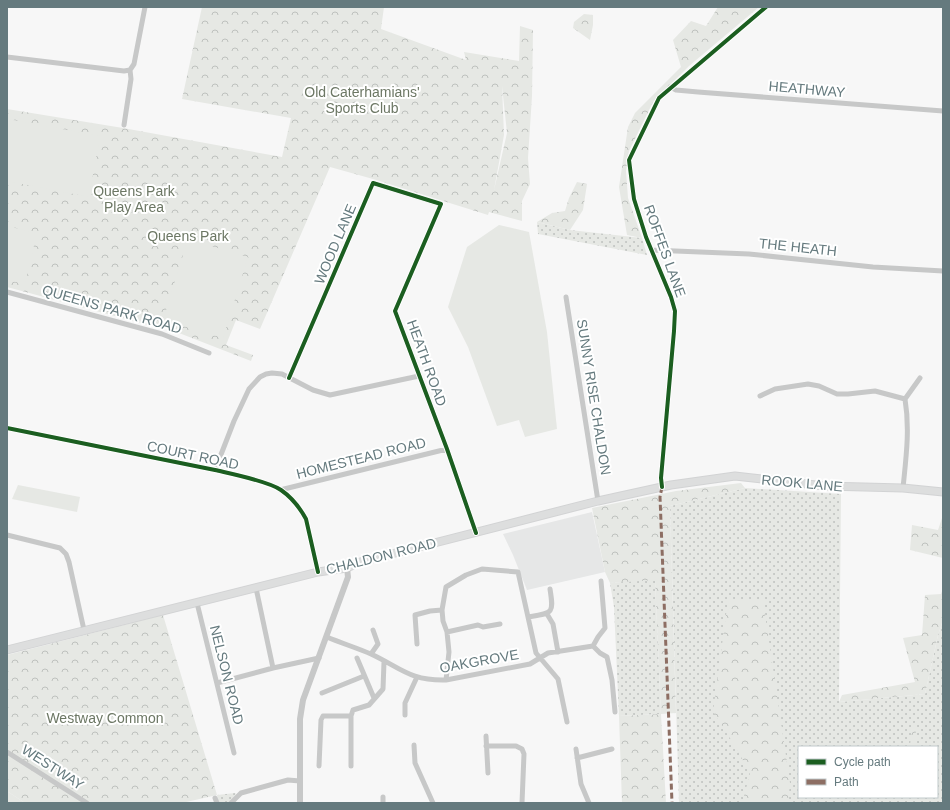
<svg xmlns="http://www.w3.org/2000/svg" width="950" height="810" viewBox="0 0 950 810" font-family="Arial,sans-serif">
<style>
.built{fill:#e6e7e7}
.grass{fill:url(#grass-dots);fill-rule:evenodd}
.forest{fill:url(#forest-crowns);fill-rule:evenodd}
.garden{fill:#e6e8e4}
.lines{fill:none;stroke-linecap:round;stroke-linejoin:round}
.secondary-casing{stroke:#d2d3d4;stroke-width:9}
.minor{stroke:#c7c8c8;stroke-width:5}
.tertiary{stroke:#c7c8c8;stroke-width:6}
.secondary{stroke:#dddede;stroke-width:7}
.quiet{stroke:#8d6e63;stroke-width:3;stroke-dasharray:6 3;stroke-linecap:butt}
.cycleway-casing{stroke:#fff;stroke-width:6}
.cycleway{stroke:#1b5e20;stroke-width:4}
.labels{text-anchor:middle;stroke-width:4;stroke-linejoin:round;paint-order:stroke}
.street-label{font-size:14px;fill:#657a7e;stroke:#fff}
.park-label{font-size:14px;fill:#6c7764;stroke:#fff}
</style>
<defs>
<pattern id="grass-dots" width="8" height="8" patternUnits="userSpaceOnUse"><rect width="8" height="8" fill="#e6e8e4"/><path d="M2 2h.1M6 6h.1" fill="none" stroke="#bec1be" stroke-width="1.8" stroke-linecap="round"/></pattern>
<pattern id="forest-crowns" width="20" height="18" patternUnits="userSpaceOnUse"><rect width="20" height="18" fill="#e6e8e4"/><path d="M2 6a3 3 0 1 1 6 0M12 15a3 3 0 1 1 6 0" fill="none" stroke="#bec1be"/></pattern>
</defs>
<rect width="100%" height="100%" fill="#f7f7f7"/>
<path class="built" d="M 592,512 L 605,572 L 527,590 L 513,555 L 503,534 Z"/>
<path class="grass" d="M 537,222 L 570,230 L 642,238 L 647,255 L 538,234 Z
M 745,488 L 841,494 L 839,702 L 925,694 L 938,635 L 943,620 L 943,803 L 679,803 L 670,506 ZM 799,747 L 937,747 L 937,797 L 799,797 Z
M 655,579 L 661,714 L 619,716 L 614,607 L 610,583 Z
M 235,793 L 236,794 L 228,803 L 218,803 L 217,795 Z"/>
<path class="forest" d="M 202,7 L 384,7 L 381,29 L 466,60 L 464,52 L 519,61 L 520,26 L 533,30 L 532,96 L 528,158 L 530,184 L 522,201 L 522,221 L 489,212 L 488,215 L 373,179 L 330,167 L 260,329 L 236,320 L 226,345 L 253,355 L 251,361 L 161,326 L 155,324 L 148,325 L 7,287 L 7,109 L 123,128 L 282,157 L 291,118 L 182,99 ZM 502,86 L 507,133 L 494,190 L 504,135 Z
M 718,7 L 759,7 L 689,66 L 653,102 L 629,151 L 626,171 L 628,198 L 642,238 L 627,235 L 619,187 L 628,127 L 635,113 L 681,67 L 673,40 L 691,21 L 706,26 Z
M 584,14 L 593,15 L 593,25 L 590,40 L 573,28 L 574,22 Z
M 577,182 L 587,184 L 583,210 L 570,230 L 537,222 L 552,213 L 565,211 L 569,198 Z
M 741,483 L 745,488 L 670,506 L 676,713 L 661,714 L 666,803 L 622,803 L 619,716 L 661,714 L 655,580 L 610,583 L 605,572 L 592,508 L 676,491 Z
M 943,515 L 943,558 L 910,550 L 912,525 L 938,530 Z
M 943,588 L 943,620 L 938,635 L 925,694 L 839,702 L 842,695 L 915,682 L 903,638 L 922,635 L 925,595 L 941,594 Z
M 728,600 L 763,601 L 790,783 L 788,803 L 742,803 L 750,774 L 737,749 L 713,712 Z
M 163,615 L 217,795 L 182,803 L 25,803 L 7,791 L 7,655 Z
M 915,722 L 917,747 L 910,747 L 911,734 Z"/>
<path class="garden" d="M 8,119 L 100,136 L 89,197 L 7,181 L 7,125 Z
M 499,225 L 529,232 L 547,332 L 557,429 L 525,437 L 519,420 L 497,426 L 468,347 L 448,307 L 467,247 Z
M 7,226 L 37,233 L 25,284 L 7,280 Z
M 188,239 L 248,257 L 223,338 L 163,320 Z
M 18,485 L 80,497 L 77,512 L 12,499 Z
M 7,791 L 25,803 L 7,803 Z"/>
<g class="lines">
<g class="secondary-casing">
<path id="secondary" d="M 7,650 L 318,572 L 347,568 L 360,562 L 598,501 L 671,485 L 735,476 L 825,486 L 903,488 L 943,492"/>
</g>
<path class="minor" d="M 7,57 L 124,71 L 130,70
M 670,87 L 676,90 L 698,92 L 943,111
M 124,125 L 131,79 L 130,70 L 134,64 L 145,7
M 651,250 L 749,254 L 873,267 L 943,271
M 7,292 L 162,334 L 209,353
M 566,297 L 598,501
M 289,378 L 373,183 L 441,204 L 395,311 L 447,449 L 476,533
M 760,396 L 775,389 L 808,384 L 819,386 L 837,394 L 848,394 L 875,391 L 905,399 C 910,429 906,458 903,488
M 905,399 L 920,378
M 7,428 L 215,470 C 232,474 268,481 281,490 C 291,497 300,508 306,519 L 318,572
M 215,470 L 234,421 L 249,389 L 260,377 L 266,374 L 272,373 L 282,374 L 313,390 L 330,395 L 419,376
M 662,487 L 661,478 L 674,331 L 675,311 L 671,297 L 646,237 L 634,199 L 629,160 L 659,98 L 766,7
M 280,490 L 447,449
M 7,535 L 60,548 L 66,554 L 69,562 L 84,630
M 601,581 L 605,628 L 598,637 L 593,646 L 600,653 L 607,657 L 612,680 L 615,712
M 256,588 L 273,668
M 197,603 L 234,753
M 547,614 L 553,624 L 558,652
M 528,617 C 553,613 554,614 550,589
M 447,632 L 478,625 L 483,627 L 500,624
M 327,637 C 341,643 357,648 371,654 C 401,668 410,681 446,680 L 530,664 L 548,653 L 593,646
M 417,644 L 415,615 L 430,611 L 442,610
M 371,654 L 378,644 L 373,630
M 357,658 L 374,698
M 446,680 L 449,652 L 447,632 L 443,621 L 442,610 L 446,587 L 466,575 L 482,569 L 518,572 L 536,653 L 558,679 L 567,722
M 217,683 L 273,668 L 319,658
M 322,693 L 364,676
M 405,715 L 405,703 L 417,677
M 486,736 L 488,773
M 414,745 L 415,763 L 433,803
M 486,746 L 516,746 L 522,749 L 524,754 L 522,803
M 576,749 L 581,784 L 589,803
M 7,752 L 87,803
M 577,758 L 612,749
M 319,766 L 321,720 L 323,716 L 351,716
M 351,766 L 351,716 L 353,710 L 369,705 L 383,689 L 384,662
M 215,798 L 217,803
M 231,803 L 241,793 L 288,780 L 300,781
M 383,803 L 383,797"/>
<path class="tertiary" d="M 300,803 L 300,719 L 303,700 L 348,577 L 347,568"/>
<use href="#secondary" class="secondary"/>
<path class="quiet" d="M 662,487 L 660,497 L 672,803"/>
<g class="cycleway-casing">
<path id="cycleway" d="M 289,378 L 373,183 L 441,204 L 395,311 L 447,449 L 476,533
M 7,428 L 215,470 C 232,474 268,481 281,490 C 291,497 300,508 306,519 L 318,572
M 662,487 L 661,478 L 674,331 L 675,311 L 671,297 L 646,237 L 634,199 L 629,160 L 659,98 L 766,7"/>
</g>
<use href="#cycleway" class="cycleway"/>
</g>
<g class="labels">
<g class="street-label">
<text transform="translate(807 89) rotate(5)" y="5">HEATHWAY</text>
<text transform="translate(335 244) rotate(-67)" y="5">WOOD LANE</text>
<text transform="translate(798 247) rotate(6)" y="5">THE HEATH</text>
<text transform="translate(665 251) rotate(70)" y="5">ROFFES LANE</text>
<text transform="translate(112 309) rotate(16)" y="5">QUEENS PARK ROAD</text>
<text transform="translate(427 363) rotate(70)" y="5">HEATH ROAD</text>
<text transform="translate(594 397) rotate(81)" y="5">SUNNY RISE CHALDON</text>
<text transform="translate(193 455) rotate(12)" y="5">COURT ROAD</text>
<text transform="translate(361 458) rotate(-14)" y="5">HOMESTEAD ROAD</text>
<text transform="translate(802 483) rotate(5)" y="5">ROOK LANE</text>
<text transform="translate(381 556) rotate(-14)" y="5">CHALDON ROAD</text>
<text transform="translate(479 661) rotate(-10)" y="5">OAKGROVE</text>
<text transform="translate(227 675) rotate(76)" y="5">NELSON ROAD</text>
<text transform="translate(53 767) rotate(33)" y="5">WESTWAY</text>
</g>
<g class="park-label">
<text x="362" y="97">Old Caterhamians'<tspan x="362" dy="16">Sports Club</tspan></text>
<text x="134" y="196">Queens Park<tspan x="134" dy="16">Play Area</tspan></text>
<text x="188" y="241">Queens Park</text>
<text x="105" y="723">Westway Common</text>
</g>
</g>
<rect width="950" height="810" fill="none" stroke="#657a7e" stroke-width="16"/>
<rect x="798" y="746" width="140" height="52" fill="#ffffff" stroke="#c1cacb"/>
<rect x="806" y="759" width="20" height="6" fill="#1b5e20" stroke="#c1cacb"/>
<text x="834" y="766" font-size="12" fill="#657a7e">Cycle path</text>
<rect x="806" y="779" width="20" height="6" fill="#8d6e63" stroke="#c1cacb"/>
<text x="834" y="786" font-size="12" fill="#657a7e">Path</text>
</svg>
